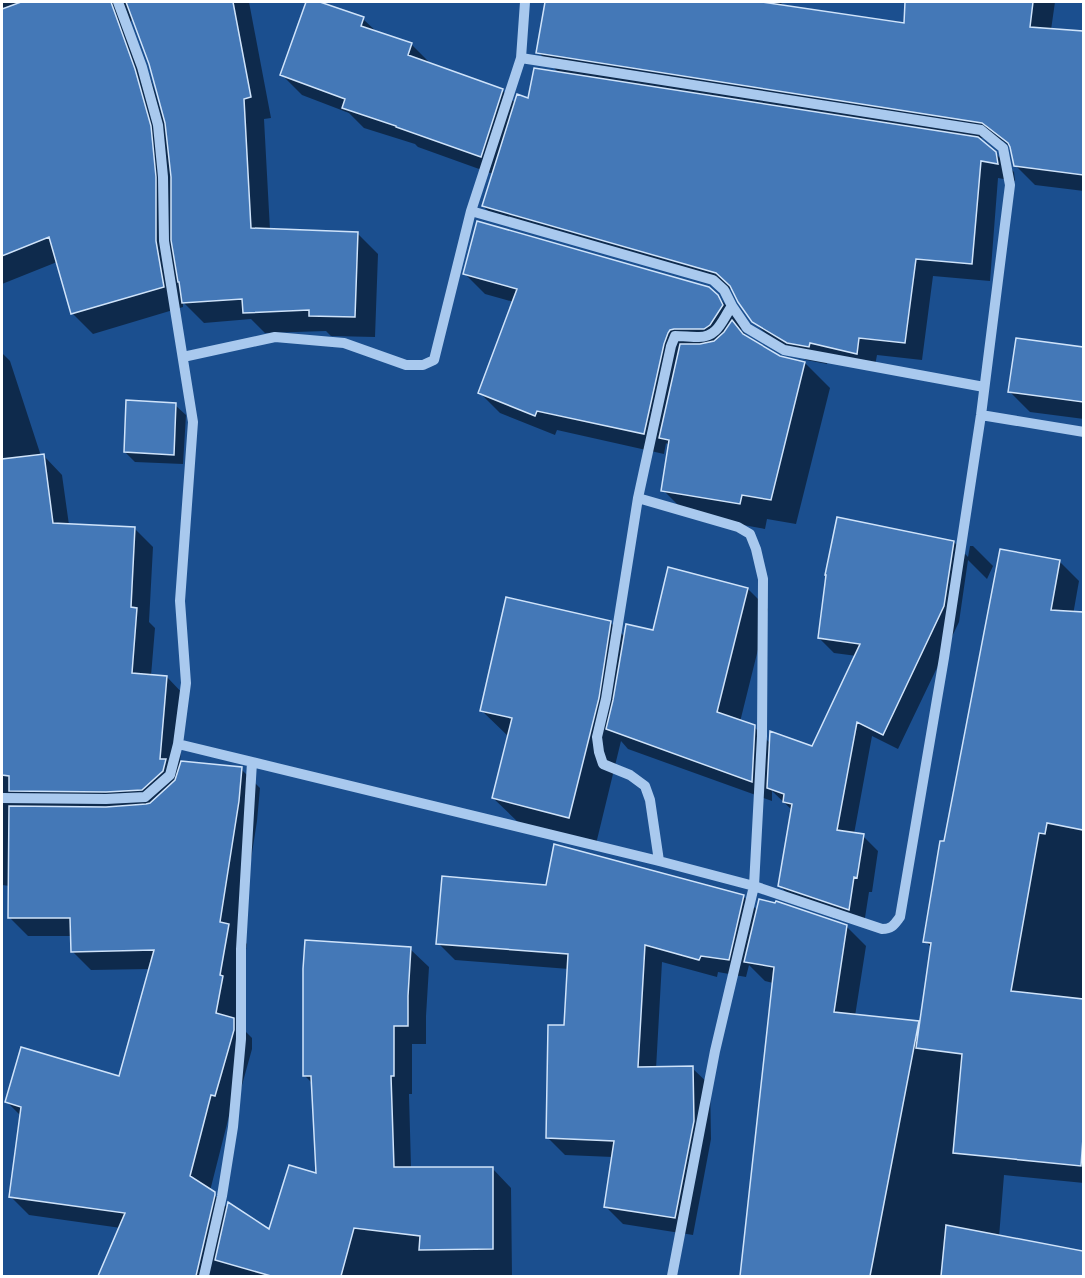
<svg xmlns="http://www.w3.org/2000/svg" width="1085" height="1278" viewBox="0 0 1085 1278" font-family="'Titillium Web',sans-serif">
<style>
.shadow{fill:#0007;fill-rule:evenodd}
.building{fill:#4478b7;stroke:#cfe3fa;stroke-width:1.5}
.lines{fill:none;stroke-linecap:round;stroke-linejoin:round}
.minor{stroke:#a9c9ee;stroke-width:10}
</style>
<rect width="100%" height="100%" fill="#1b4f8f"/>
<path class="shadow" d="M 2,2 L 249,2 L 271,118 L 264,119 L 270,230 L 358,234 L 378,254 L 375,337 L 331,336 L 326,331 L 265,333 L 251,319 L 204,323 L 183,302 L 183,307 L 93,334 L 72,313 L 57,262 L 2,284 ZM 133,17 L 150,64 L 167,123 L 167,131 L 155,91 L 131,26 L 131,21 Z
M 308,2 L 316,2 L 363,19 L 378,33 L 411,44 L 432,65 L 502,90 L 516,104 L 530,100 L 559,73 L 538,52 L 547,2 L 780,2 L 785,7 L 906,25 L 907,2 L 1055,2 L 1051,30 L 1084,33 L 1084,191 L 1035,185 L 1015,165 L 1011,148 L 1003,141 L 976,137 L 995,153 L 1014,172 L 1015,181 L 998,178 L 990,281 L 933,276 L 922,360 L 877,355 L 874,371 L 828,360 L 827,364 L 806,360 L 772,340 L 753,321 L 734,290 L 501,224 L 483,206 L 493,174 L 418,147 L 415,144 L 364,128 L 349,113 L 302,95 L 282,75 Z
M 465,274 L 717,296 L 738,317 L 743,327 L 741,330 L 752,341 L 780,358 L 805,363 L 830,388 L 796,524 L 767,519 L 765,529 L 688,515 L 663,490 L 670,446 L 666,443 L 664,454 L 557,430 L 555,435 L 500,413 L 480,393 L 514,302 L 485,294 Z
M 1017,340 L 1084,349 L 1084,419 L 1030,412 L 1010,392 Z
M 2,353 L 10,361 L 41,456 L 44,456 L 62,475 L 69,525 L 134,528 L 153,547 L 149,622 L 155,628 L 151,676 L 167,677 L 185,696 L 180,762 L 241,769 L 260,788 L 257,821 L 239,936 L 247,944 L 238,993 L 236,1022 L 252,1038 L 252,1049 L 234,1114 L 230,1112 L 210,1191 L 228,1208 L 270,1231 L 317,1175 L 313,1084 L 305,1076 L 410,949 L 429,967 L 426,1016 L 426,1044 L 412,1044 L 412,1094 L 409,1094 L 411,1168 L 493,1169 L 511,1188 L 512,1276 L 100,1276 L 121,1228 L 29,1215 L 10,1196 L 21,1116 L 6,1101 L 120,1078 L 150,969 L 91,970 L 72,951 L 72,936 L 28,936 L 9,917 L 10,886 L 2,885 Z
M 175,405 L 186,415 L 183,464 L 135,462 L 125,452 Z
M 954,542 L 968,557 L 970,546 L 973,546 L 993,566 L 987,579 L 968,560 L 959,622 L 898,749 L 872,736 L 854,834 L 863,836 L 878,851 L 872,892 L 869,892 L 864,924 L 795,901 L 780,886 L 792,810 L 772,791 L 772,801 L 628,749 L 621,741 L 596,844 L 520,824 L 493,798 L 509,737 L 482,711 L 610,622 L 625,637 L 654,632 L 670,569 L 748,589 L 768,609 L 740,722 L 754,727 L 770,743 L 813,748 L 857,656 L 834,653 L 819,638 Z
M 1059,561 L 1079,581 L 1057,705 L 1069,707 L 1084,722 L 1084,1183 L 1004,1175 L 999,1237 L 1084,1253 L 1084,1276 L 741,1276 L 773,983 L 765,981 L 749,965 L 746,977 L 718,972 L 717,977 L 662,962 L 656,1069 L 692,1068 L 710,1085 L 711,1139 L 693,1235 L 623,1224 L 606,1207 L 613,1157 L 565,1155 L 547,1137 L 565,1027 L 569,969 L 455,960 L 438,943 L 547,887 L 743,896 L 757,910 L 846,926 L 866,946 L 855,1016 L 921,1023 L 932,948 L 925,941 L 945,843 Z"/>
<path class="building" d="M 21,2 L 111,2 L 135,69 L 151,126 L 156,177 L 156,241 L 164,287 L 71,314 L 49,237 L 2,256 L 2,9 Z
M 126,2 L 233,2 L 251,97 L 244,99 L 251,228 L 358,232 L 355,317 L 309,316 L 309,310 L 243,313 L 242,299 L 182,303 L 179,282 L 178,282 L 171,240 L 171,177 L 165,123 L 149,64 Z
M 306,2 L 320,2 L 364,17 L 361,26 L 412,43 L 408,55 L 503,89 L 481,157 L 396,127 L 396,126 L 342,108 L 345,99 L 280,75 Z
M 545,2 L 762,2 L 904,23 L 905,2 L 1033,2 L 1030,27 L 1083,31 L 1083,175 L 1014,166 L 1010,147 L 1008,143 L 982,123 L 536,53 Z
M 534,68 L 978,137 L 996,152 L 998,164 L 981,161 L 972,264 L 916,259 L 905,343 L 859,338 L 857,354 L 810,343 L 809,347 L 787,343 L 752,322 L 738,302 L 730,286 L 716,273 L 482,206 L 517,94 L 528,98 Z
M 477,221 L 709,287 L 718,295 L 723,305 L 710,325 L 704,329 L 674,329 L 670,330 L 668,333 L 664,344 L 644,434 L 537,411 L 535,416 L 478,393 L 517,289 L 463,274 Z
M 732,320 L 743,334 L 780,356 L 805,362 L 771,500 L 742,495 L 740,504 L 661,491 L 669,440 L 659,438 L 680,344 L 700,344 L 714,341 L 724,332 Z
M 1016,338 L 1083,347 L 1083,402 L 1008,392 Z
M 126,400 L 176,403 L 174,455 L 124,452 Z
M 44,454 L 53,523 L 135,527 L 131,607 L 137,608 L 132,673 L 167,676 L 160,759 L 166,759 L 163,771 L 142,790 L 106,792 L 9,791 L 9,776 L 2,775 L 2,459 Z
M 837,517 L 954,541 L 944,606 L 883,735 L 857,722 L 837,830 L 864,834 L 857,878 L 854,877 L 849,910 L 778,886 L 792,804 L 783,802 L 784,794 L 767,788 L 770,731 L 812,746 L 860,644 L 818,638 L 826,575 L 825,575 Z
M 1000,549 L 1060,560 L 1051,610 L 1083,612 L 1083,830 L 1047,823 L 1045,834 L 1039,833 L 1011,991 L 1083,999 L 1083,1138 L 1081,1166 L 953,1153 L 962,1054 L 916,1048 L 931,943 L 923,942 L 940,841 L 944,841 Z
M 668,567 L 748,588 L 717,712 L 755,725 L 752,782 L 606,729 L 613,700 L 626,624 L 653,630 Z
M 506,597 L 611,621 L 599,698 L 569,818 L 492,798 L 512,718 L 480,711 Z
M 181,761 L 242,767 L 239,801 L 220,922 L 229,924 L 220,975 L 223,976 L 216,1013 L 234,1018 L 234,1030 L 215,1096 L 211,1095 L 190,1176 L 215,1192 L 215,1195 L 196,1276 L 98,1276 L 125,1213 L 9,1197 L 21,1107 L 5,1102 L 21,1047 L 119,1076 L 154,950 L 71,952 L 70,918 L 8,918 L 9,806 L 106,807 L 146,804 L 150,803 L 175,780 Z
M 554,844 L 744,895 L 729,960 L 701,956 L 699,960 L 645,945 L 638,1067 L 693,1066 L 694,1121 L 675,1218 L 604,1207 L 614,1141 L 546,1138 L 548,1025 L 564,1025 L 568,954 L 436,944 L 442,876 L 546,885 Z
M 759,899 L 775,903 L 776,901 L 847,925 L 834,1012 L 919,1021 L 870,1276 L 740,1276 L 774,967 L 744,962 Z
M 305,940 L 411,947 L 408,996 L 408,1026 L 394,1026 L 394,1076 L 391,1076 L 394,1167 L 493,1167 L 493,1249 L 419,1250 L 420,1236 L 354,1228 L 341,1276 L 271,1276 L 215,1260 L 228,1202 L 269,1229 L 289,1165 L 316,1173 L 311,1076 L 303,1076 L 303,969 Z
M 946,1225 L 1083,1251 L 1083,1276 L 941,1276 Z"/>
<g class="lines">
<path class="minor" d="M 471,211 L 713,280 L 724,290 L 732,306 L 747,328 L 784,350 L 984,387
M 183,357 L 275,337 L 344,343 L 406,365 L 423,365 L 434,360 L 471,211 L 521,58 L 525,2
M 981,415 L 1084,432
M 638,498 L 738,527 L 750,534 L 756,549 L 763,579 L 762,736 L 754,886 L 715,1051 L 672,1276
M 178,744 L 659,861 L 754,886 L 882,929 C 892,929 894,925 900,917 L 944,658 L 981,415 L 1010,185 L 1003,148 L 981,130 L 521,58
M 2,798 L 106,799 L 145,797 L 170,775 L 178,744 L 186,683 L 180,601 L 193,422 L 164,241 L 163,177 L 158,125 L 142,67 L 118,2
M 659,861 L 650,800 L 645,786 L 630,775 L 603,764 L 599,752 L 597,737 L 606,699 L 638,498 L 671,346 L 675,336 C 683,336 691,337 699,337 C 718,337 722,320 732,306
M 204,1276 L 222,1196 L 233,1127 L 241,1039 L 241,949 L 252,762"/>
</g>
<rect width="1085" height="1278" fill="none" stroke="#ffffff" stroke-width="6"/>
</svg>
